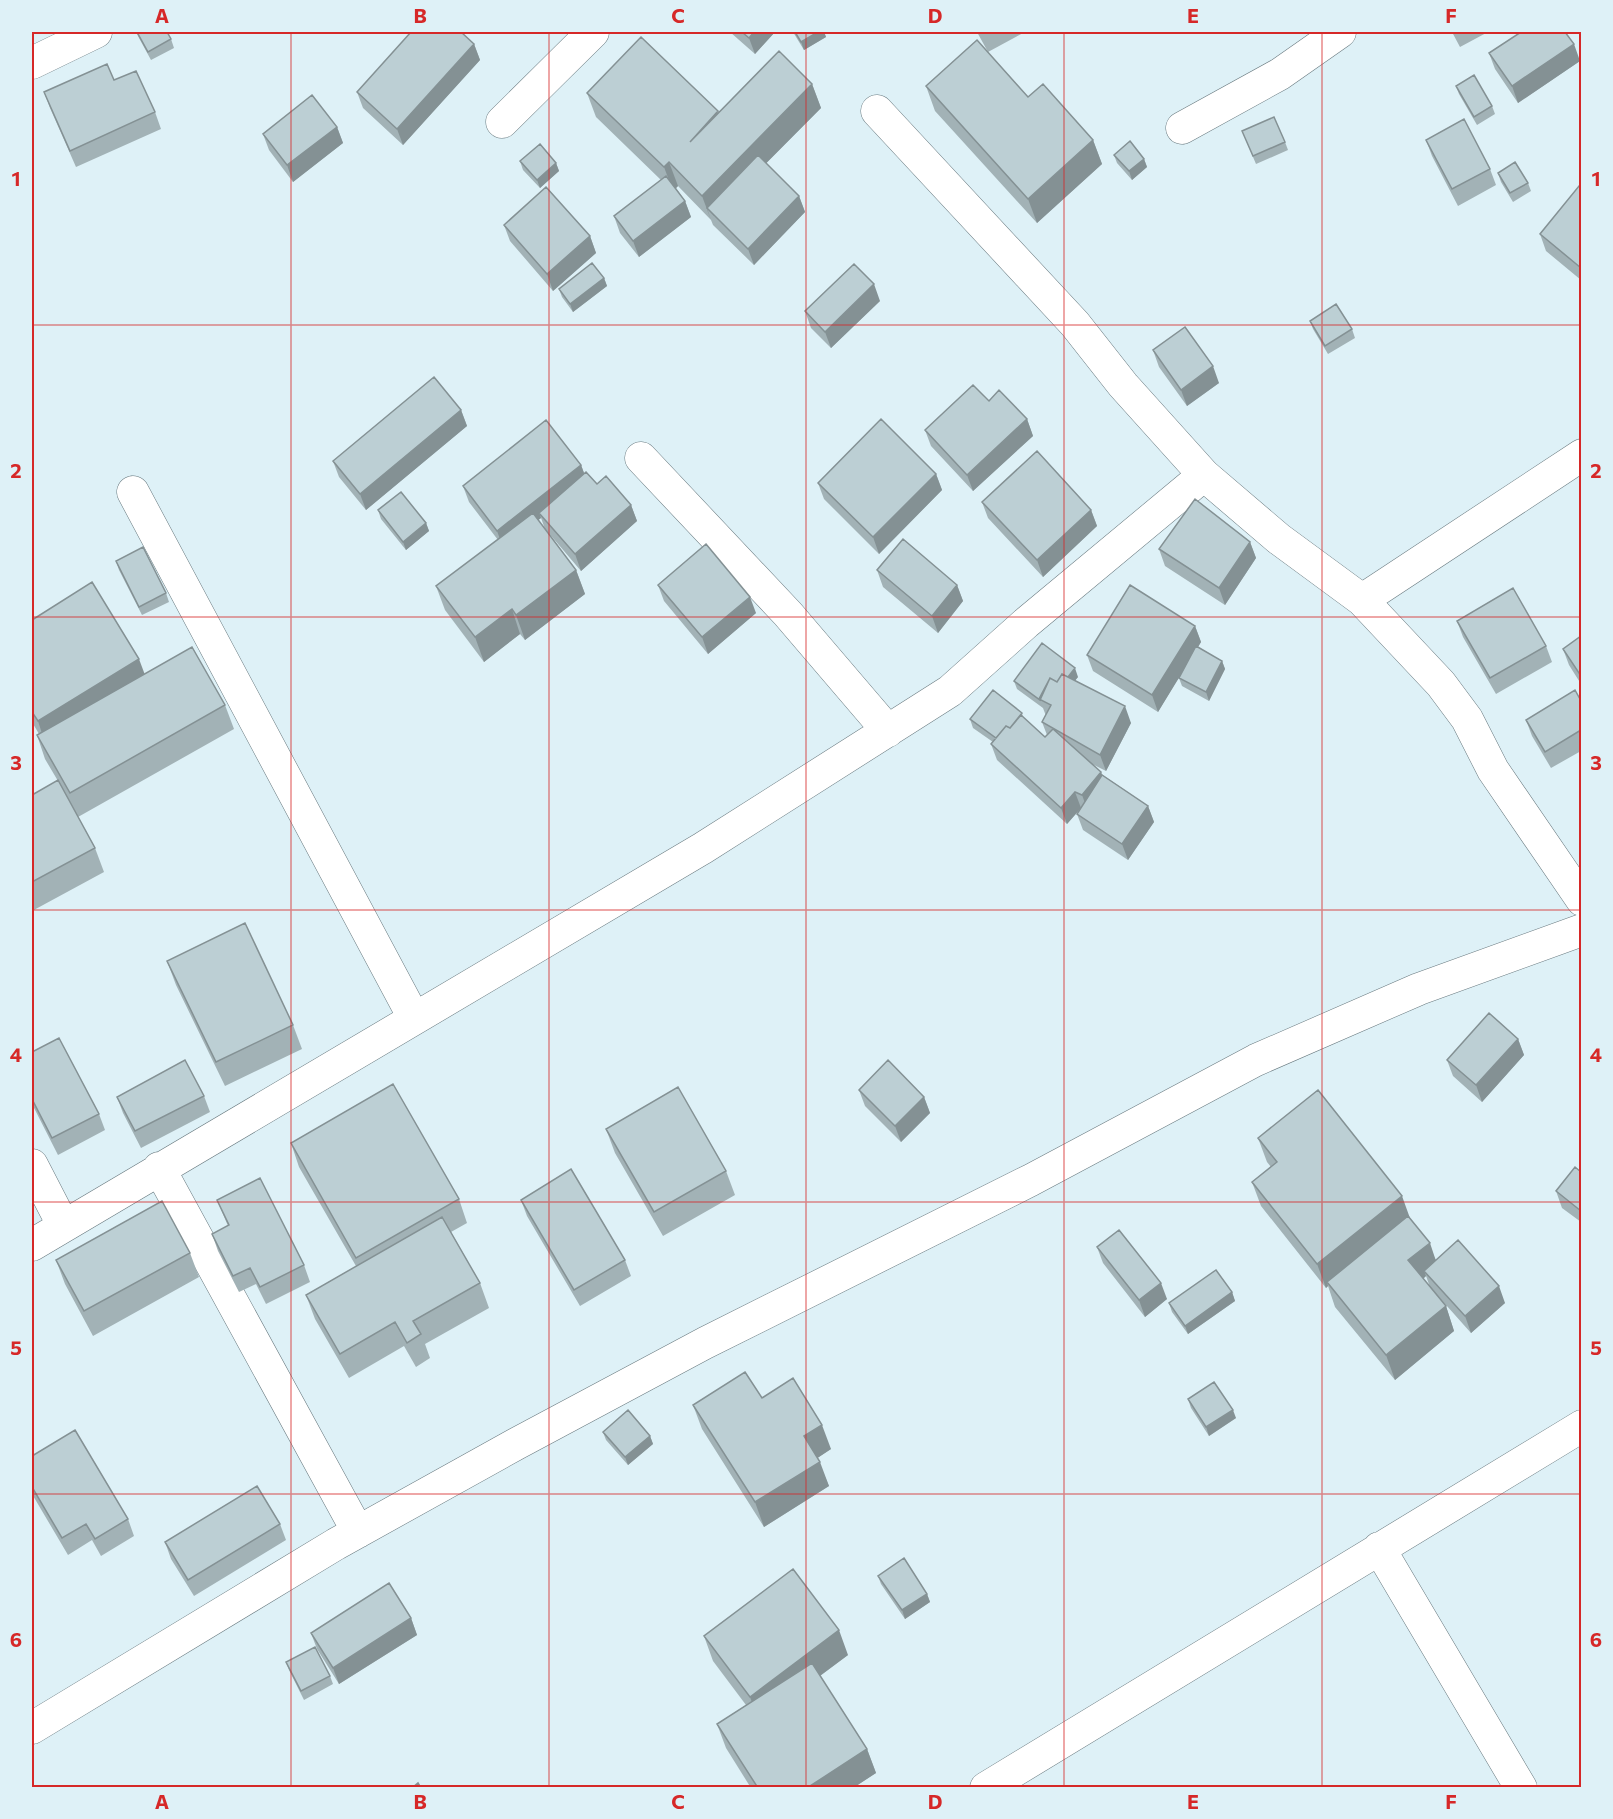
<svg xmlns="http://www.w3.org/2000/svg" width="1613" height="1819" viewBox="0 0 1613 1819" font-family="Commissioner,sans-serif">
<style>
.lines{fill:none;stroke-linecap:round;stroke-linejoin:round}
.minor-casing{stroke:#68797f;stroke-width:33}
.minor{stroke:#fff;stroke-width:32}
.wall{fill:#a2b2b6;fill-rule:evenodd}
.shaded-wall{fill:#849194}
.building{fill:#bccfd4;stroke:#849194;stroke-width:1.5}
.grid{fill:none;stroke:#d62828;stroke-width:1.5;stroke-opacity:0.55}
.neatline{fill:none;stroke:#d62828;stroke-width:2}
.grid-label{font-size:20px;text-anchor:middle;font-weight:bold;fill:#d62828}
</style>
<rect width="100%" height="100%" fill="#def1f7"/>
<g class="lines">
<g class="minor-casing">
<path id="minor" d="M 32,63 L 96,32
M 877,111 L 1075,324 L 1123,385 L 1204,475 L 1279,539 L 1362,600 L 1441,684 L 1467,719 L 1493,770 L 1582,900
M 502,122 L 593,32
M 1182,128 L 1280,74 L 1340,32
M 641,458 L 788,614 L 888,731
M 133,492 L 414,1018
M 1362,600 L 1582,455
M 32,1165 L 63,1225
M 159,1168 L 358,1532
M 32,1245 L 703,848 L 950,691 L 1026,623 L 1204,475
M 1379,1548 L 1521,1788
M 32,1728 L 336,1544 L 516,1444 L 705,1343 L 1031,1180 L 1256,1060 L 1419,989 L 1582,930
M 986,1788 L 1582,1426"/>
</g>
<use href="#minor" class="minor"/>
</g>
<path class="wall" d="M 136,32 L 171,39 L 174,48 L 151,60 L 139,38 Z
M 730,32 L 775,32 L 755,54 Z
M 793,32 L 824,32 L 826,37 L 804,50 Z
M 977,32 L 1025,32 L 988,52 Z
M 1452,32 L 1488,32 L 1460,47 Z
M 474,44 L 480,60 L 403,145 L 363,108 L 357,92 Z
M 1489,53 L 1580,61 L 1518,103 L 1495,69 Z
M 114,80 L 155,112 L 161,129 L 76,167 L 50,108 L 44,92 Z
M 812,84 L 821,108 L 766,163 L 799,196 L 805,212 L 754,265 L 713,225 L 711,220 L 678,186 L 676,188 L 685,201 L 691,217 L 639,257 L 620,233 L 614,216 L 661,180 L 596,117 L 587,93 L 718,113 Z
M 926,86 L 1028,97 L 1093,140 L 1102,164 L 1037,223 L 935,111 Z
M 1456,86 L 1492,106 L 1495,114 L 1477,125 L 1459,94 Z
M 337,127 L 343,143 L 293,182 L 269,150 L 263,134 Z
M 1242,131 L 1285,142 L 1288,150 L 1256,164 Z
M 1426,140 L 1490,169 L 1496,185 L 1458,206 L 1432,156 Z
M 1114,155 L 1144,159 L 1147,167 L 1132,180 L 1117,163 Z
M 520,161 L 556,163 L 559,171 L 540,188 L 523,170 Z
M 1498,173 L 1528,183 L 1531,191 L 1513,202 L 1501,182 Z
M 1581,188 L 1581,280 L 1546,251 L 1540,234 Z
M 504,225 L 590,236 L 596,253 L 553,291 L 510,241 Z
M 604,278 L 607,286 L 573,312 L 562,297 L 559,289 Z
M 880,301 L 831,348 L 811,328 L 805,311 Z
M 1310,321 L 1352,329 L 1355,338 L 1328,354 L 1313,329 Z
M 1153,350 L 1219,383 L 1187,406 L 1159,367 Z
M 989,401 L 1027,419 L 1033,436 L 973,491 L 931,446 L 925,430 Z
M 461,410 L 467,426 L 366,510 L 339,477 L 333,461 Z
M 581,465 L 584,473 L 597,484 L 631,505 L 637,521 L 581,571 L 547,531 L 576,570 L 585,594 L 525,640 L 520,634 L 484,662 L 445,610 L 436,586 L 498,540 L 469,502 L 463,486 ZM 541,518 L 545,529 L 538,520 Z
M 936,474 L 942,490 L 879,554 L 824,499 L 818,483 Z
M 982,502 L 1091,510 L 1097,526 L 1043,577 L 988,518 Z
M 378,510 L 426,523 L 429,531 L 406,550 L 381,519 Z
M 1250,542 L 1256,558 L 1225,605 L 1165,566 L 1159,549 Z
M 116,561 L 166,593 L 169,602 L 142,615 L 119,570 Z
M 877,570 L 957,585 L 963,601 L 938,633 L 883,587 Z
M 658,585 L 756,613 L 708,654 L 664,601 Z
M 32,620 L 144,674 L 225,705 L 234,729 L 78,817 L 95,848 L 104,872 L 32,911 L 32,795 L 58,781 L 45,759 L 37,735 L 39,734 L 32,722 Z
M 1457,621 L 1546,646 L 1552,662 L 1496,694 L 1463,637 Z
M 1195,626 L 1201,642 L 1198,647 L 1222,661 L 1225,669 L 1209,701 L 1182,686 L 1179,678 L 1180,675 L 1158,712 L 1093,671 L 1087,655 Z
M 1581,636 L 1581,684 L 1569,665 L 1563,649 Z
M 1078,677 L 1075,680 L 1131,723 L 1106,771 L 1092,764 L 1103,775 L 1148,806 L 1154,822 L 1128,860 L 1083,830 L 1077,814 L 1081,808 L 1067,824 L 997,760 L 991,744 L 993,742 L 973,728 L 970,719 L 1022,713 L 1023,718 L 1045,737 L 1047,735 L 1042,722 L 1046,716 L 1043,708 L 1017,689 L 1014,681 Z
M 1581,701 L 1581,753 L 1581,751 L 1551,768 L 1532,736 L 1526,720 Z
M 167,961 L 293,1025 L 302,1049 L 225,1086 L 176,985 Z
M 1518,1039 L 1524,1055 L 1482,1102 L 1453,1076 L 1447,1060 Z
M 32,1052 L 99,1114 L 105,1130 L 58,1155 L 32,1104 Z
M 859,1090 L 924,1097 L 930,1113 L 901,1142 L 865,1106 Z
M 204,1096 L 210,1112 L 141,1148 L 123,1113 L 117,1097 Z
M 606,1129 L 726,1171 L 735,1195 L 663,1236 L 615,1153 Z
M 1258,1138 L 1410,1218 L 1436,1260 L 1505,1303 L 1471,1333 L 1430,1287 L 1426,1276 L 1423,1279 L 1446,1306 L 1454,1331 L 1395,1380 L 1335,1307 L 1328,1286 L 1326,1288 L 1261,1206 L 1252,1182 L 1271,1167 L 1267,1162 Z
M 291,1143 L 459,1199 L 467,1223 L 451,1232 L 480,1283 L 489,1308 L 425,1344 L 430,1358 L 416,1367 L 404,1346 L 349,1378 L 315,1319 L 306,1295 L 356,1266 L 299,1167 Z
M 1581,1172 L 1581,1222 L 1562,1208 L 1556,1191 Z
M 217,1200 L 304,1265 L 310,1282 L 266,1304 L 256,1284 L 239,1292 L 218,1251 L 212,1234 L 228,1226 Z
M 521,1200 L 625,1260 L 631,1276 L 580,1306 L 527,1216 Z
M 1097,1247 L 1167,1299 L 1145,1317 L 1103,1263 Z
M 190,1253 L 199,1277 L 93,1336 L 65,1284 L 56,1260 Z
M 1232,1292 L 1235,1301 L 1188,1334 L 1172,1312 L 1169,1303 Z
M 762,1398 L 831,1449 L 817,1458 L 829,1486 L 764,1527 L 702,1429 L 693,1405 Z
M 1188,1399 L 1236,1418 L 1209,1436 L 1191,1408 Z
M 603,1432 L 650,1436 L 653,1444 L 628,1465 L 606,1440 Z
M 32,1456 L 128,1519 L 134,1536 L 101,1556 L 92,1540 L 68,1555 L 32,1494 Z
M 280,1524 L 286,1540 L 194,1596 L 171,1559 L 165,1542 Z
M 878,1576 L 927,1594 L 930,1602 L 905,1619 L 881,1584 Z
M 411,1618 L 417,1635 L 339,1684 L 317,1649 L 311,1633 Z
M 704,1636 L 848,1655 L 820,1676 L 867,1749 L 876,1773 L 853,1788 L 751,1788 L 726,1748 L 717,1724 L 746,1705 L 713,1661 Z
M 286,1662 L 330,1676 L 333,1684 L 304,1700 L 289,1670 Z"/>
<path class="shaded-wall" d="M 754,32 L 775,32 L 755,54 L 749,38 Z
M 818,32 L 824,32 L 826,37 L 804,50 L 801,42 Z
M 474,44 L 480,60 L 403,145 L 397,129 Z
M 1574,44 L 1580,61 L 1518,103 L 1512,86 Z
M 812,84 L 821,108 L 714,216 L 707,208 L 711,220 L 702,196 Z
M 337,127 L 343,143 L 293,182 L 287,165 Z
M 1093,140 L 1102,164 L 1037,223 L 1028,199 Z
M 1144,159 L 1147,167 L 1132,180 L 1129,171 Z
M 669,162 L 678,186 L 673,191 L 664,167 Z
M 556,163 L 559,171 L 540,188 L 537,180 Z
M 799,196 L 805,212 L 754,265 L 748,249 Z
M 685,201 L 691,217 L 639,257 L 633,241 Z
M 590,236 L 596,253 L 553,291 L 547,274 Z
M 604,278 L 607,286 L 573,312 L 570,304 Z
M 874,284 L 880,301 L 831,348 L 825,332 Z
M 1213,366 L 1219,383 L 1187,406 L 1181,390 Z
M 461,410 L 467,426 L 366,510 L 360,494 Z
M 1027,419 L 1033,436 L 973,491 L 967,475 Z
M 581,465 L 587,481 L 539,513 L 541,518 L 503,547 L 497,531 Z
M 936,474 L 942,490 L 879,554 L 873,537 Z
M 631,505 L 637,521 L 581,571 L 575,554 Z
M 1091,510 L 1097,526 L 1043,577 L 1037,560 Z
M 426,523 L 429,531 L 406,550 L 403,542 Z
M 1250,542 L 1256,558 L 1225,605 L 1219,588 Z
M 576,570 L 585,594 L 525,640 L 516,615 Z
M 957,585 L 963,601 L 938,633 L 932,616 Z
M 750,597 L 756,613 L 708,654 L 702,637 Z
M 512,609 L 520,634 L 484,662 L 475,637 Z
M 1195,626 L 1201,642 L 1158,712 L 1152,695 Z
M 139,659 L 148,683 L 46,746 L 38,721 Z
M 1222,661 L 1225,669 L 1209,701 L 1206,692 Z
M 1075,668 L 1078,677 L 1062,697 L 1059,689 Z
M 1125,706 L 1131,723 L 1106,771 L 1100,755 Z
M 1101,772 L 1107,788 L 1088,811 L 1082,795 Z
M 1075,792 L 1081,808 L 1067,824 L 1061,808 Z
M 1148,806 L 1154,822 L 1128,860 L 1122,844 Z
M 1518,1039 L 1524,1055 L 1482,1102 L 1476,1085 Z
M 924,1097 L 930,1113 L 901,1142 L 895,1126 Z
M 1402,1196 L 1411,1221 L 1327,1282 L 1328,1286 L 1326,1288 L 1317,1264 Z
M 1430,1243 L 1438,1267 L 1424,1271 L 1426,1276 L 1417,1284 L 1408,1260 Z
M 1161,1283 L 1167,1299 L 1145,1317 L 1139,1300 Z
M 1499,1286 L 1505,1303 L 1471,1333 L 1465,1316 Z
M 1232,1292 L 1235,1301 L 1188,1334 L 1185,1326 Z
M 1446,1306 L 1454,1331 L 1395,1380 L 1386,1355 Z
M 1233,1410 L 1236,1418 L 1209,1436 L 1206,1427 Z
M 822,1425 L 831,1449 L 813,1461 L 804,1436 Z
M 650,1436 L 653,1444 L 628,1465 L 625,1457 Z
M 820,1462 L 829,1486 L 764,1527 L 755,1502 Z
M 927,1594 L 930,1602 L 905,1619 L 902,1610 Z
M 411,1618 L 417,1635 L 339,1684 L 333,1668 Z
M 839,1630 L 848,1655 L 759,1721 L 750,1697 Z
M 867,1749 L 876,1773 L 853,1788 L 807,1788 Z"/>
<path class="building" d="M 137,32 L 167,32 L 171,39 L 148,52 Z
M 411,32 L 461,32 L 474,44 L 397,129 L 357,92 Z
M 742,32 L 754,32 L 749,38 Z
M 795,32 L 818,32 L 801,42 Z
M 1521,32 L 1565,32 L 1574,44 L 1512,86 L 1489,53 Z
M 641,37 L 718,111 L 690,142 L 779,51 L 812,84 L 702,196 L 669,162 L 664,167 L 587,93 Z
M 977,40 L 1028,97 L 1043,84 L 1093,140 L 1028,199 L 926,86 Z
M 107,64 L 114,80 L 136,71 L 155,112 L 70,151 L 44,92 Z
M 1474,75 L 1492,106 L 1474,117 L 1456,86 Z
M 312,95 L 337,127 L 287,165 L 263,134 Z
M 1274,117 L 1285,142 L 1253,156 L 1242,131 Z
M 1464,119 L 1490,169 L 1452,189 L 1426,140 Z
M 1130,141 L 1144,159 L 1129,171 L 1114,155 Z
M 540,144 L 556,163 L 537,180 L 520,161 Z
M 758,155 L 799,196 L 748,249 L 707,208 Z
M 1515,162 L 1528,183 L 1510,193 L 1498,173 Z
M 666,176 L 685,201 L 633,241 L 614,216 Z
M 1579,186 L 1581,188 L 1581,268 L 1540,234 Z
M 546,187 L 590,236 L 547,274 L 504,225 Z
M 592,263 L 604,278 L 570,304 L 559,289 Z
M 854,264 L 874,284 L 825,332 L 805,311 Z
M 1336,304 L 1352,329 L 1325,346 L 1310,321 Z
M 1185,327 L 1213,366 L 1181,390 L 1153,350 Z
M 434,377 L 461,410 L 360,494 L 333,461 Z
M 973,385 L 989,401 L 999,390 L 1027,419 L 967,475 L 925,430 Z
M 881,419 L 936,474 L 873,537 L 818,483 Z
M 546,420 L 581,465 L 497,531 L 463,486 Z
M 1037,451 L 1091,510 L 1037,560 L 982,502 Z
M 586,472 L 597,484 L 606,476 L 631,505 L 575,554 L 539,513 Z
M 401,492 L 426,523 L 403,542 L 378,510 Z
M 1195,499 L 1250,542 L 1219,588 L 1159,549 Z
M 533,513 L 576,570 L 516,615 L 512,609 L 475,637 L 436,586 Z
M 903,539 L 957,585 L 932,616 L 877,570 Z
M 706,544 L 750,597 L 702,637 L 658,585 Z
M 143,547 L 166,593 L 139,607 L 116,561 Z
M 92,582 L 139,659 L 38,721 L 32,712 L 32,620 Z
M 1130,585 L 1195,626 L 1152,695 L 1087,655 Z
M 1513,588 L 1546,646 L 1490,678 L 1457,621 Z
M 1581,636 L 1581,676 L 1563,649 Z
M 1042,643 L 1075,668 L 1068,677 L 1062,674 L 1057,682 L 1050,678 L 1040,700 L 1014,681 Z
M 1196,646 L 1222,661 L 1206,692 L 1179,678 Z
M 192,647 L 225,705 L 70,793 L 37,735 Z
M 1062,674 L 1125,706 L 1100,755 L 1042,722 L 1051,705 L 1039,699 L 1050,678 L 1057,682 Z
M 993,690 L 1022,713 L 1010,728 L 1006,726 L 996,738 L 970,719 Z
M 1575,690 L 1581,701 L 1581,730 L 1545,752 L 1526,720 Z
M 1021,715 L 1045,737 L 1053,729 L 1101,772 L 1082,795 L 1075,792 L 1061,808 L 991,744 L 1006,726 L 1010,728 Z
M 1102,775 L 1148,806 L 1122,844 L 1077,814 Z
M 58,780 L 95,848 L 32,882 L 32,795 Z
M 245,923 L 293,1025 L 216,1062 L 167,961 Z
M 1489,1013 L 1518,1039 L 1476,1085 L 1447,1060 Z
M 59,1038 L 99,1114 L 52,1138 L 32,1099 L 32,1052 Z
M 185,1060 L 204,1096 L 135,1131 L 117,1097 Z
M 888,1060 L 924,1097 L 895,1126 L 859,1090 Z
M 393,1084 L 459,1199 L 356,1258 L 291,1143 Z
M 678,1087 L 726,1171 L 654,1212 L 606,1129 Z
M 1318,1090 L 1402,1196 L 1317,1264 L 1252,1182 L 1277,1162 L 1258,1138 Z
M 1575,1167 L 1581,1172 L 1581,1211 L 1556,1191 Z
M 571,1169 L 625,1260 L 574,1290 L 521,1200 Z
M 260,1178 L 304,1265 L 260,1287 L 250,1268 L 233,1276 L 212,1234 L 229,1225 L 217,1200 Z
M 162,1201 L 190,1253 L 84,1311 L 56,1260 Z
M 1408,1216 L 1430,1243 L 1408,1260 L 1446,1306 L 1386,1355 L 1327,1282 Z
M 442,1217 L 480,1283 L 413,1321 L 421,1334 L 407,1343 L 395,1322 L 340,1354 L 306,1295 Z
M 1119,1230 L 1161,1283 L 1139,1300 L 1097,1247 Z
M 1458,1240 L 1499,1286 L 1465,1316 L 1424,1271 Z
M 1216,1270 L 1232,1292 L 1185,1326 L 1169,1303 Z
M 745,1372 L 762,1398 L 793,1378 L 822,1425 L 804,1436 L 820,1462 L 755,1502 L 693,1405 Z
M 1214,1382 L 1233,1410 L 1206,1427 L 1188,1399 Z
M 628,1410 L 650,1436 L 625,1457 L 603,1432 Z
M 75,1430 L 128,1519 L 95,1539 L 86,1524 L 62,1538 L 32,1487 L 32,1456 Z
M 257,1486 L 280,1524 L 188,1580 L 165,1542 Z
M 904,1558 L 927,1594 L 902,1610 L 878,1576 Z
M 793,1569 L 839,1630 L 750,1697 L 704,1636 Z
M 389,1583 L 411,1618 L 333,1668 L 311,1633 Z
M 315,1647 L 330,1676 L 301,1691 L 286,1662 Z
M 812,1663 L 867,1749 L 807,1788 L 758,1788 L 717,1724 Z
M 418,1783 L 421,1788 L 412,1788 Z"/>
<path class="grid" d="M 291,32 L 291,1788M 549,32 L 549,1788M 806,32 L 806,1788M 1064,32 L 1064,1788M 1322,32 L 1322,1788M 32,325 L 1582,325M 32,617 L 1582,617M 32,910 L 1582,910M 32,1202 L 1582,1202M 32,1494 L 1582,1494"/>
<rect width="1613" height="1819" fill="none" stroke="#def1f7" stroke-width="66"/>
<rect x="33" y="33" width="1547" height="1753" class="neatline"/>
<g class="grid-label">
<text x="162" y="23">A</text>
<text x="420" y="23">B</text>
<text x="678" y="23">C</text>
<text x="935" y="23">D</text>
<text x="1193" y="23">E</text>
<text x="1451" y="23">F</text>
<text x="16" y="186">1</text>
<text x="1596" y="186">1</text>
<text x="16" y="478">2</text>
<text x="1596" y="478">2</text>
<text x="16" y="770">3</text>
<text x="1596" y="770">3</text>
<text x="16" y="1062">4</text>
<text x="1596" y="1062">4</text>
<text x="16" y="1355">5</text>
<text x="1596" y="1355">5</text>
<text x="16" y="1647">6</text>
<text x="1596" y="1647">6</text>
<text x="162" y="1809">A</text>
<text x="420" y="1809">B</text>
<text x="678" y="1809">C</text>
<text x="935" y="1809">D</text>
<text x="1193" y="1809">E</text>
<text x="1451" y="1809">F</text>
</g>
</svg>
